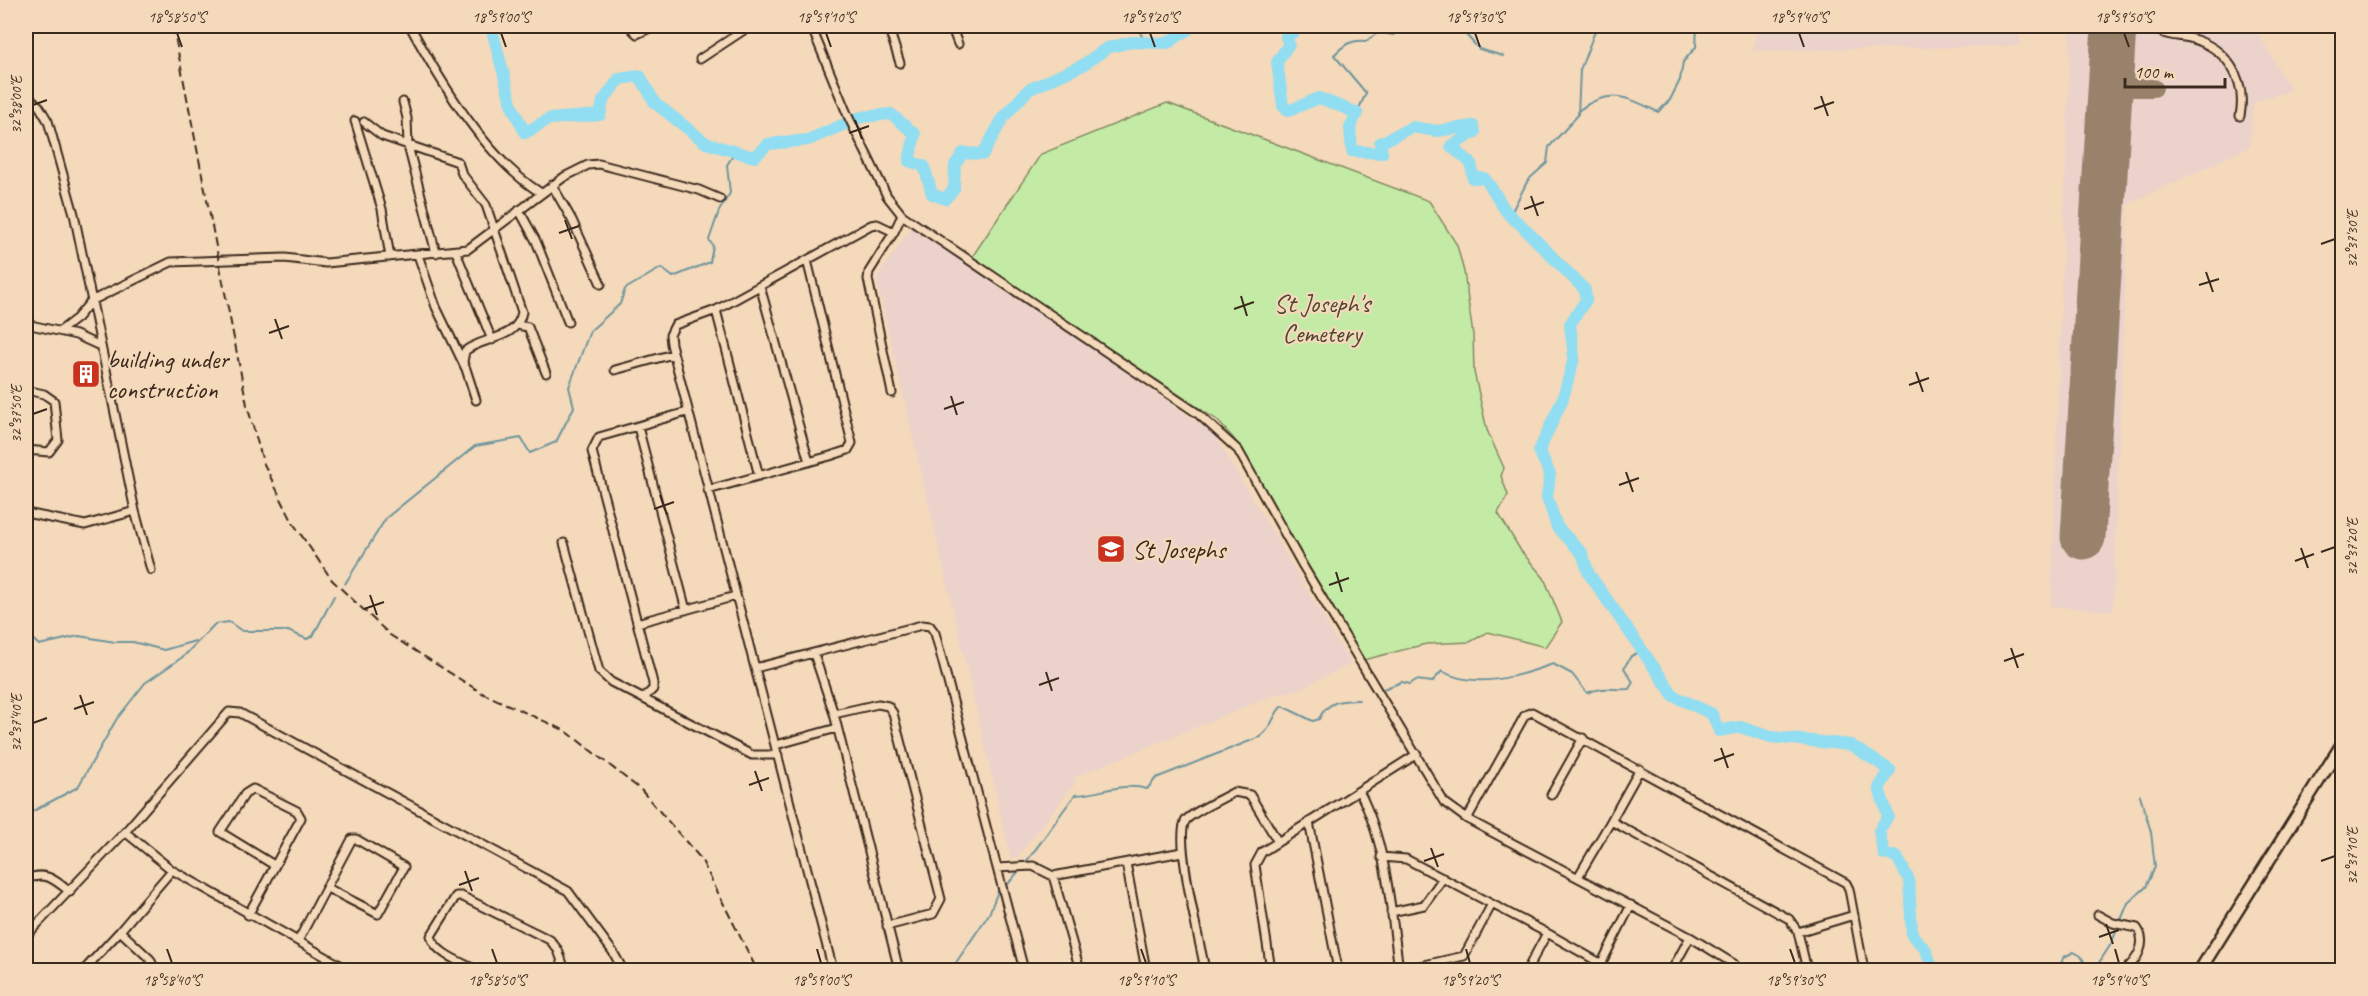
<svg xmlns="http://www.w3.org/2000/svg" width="2368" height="996" viewBox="0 0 2368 996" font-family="Caveat,sans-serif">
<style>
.built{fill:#ebd3cc}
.green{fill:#c4eba5;stroke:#808a62;stroke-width:1.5}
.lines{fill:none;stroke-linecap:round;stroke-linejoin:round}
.stream{stroke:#6f959d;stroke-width:2}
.river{stroke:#91ddf1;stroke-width:12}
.taxiway{stroke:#98826c;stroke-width:18}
.runway{stroke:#98826c;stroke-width:45}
.street-casing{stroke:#3b2a1e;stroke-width:11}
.secondary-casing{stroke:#3b2a1e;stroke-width:15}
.street{stroke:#f4d9ba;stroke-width:7}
.secondary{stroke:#f4d9ba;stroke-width:10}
.rail{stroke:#3b2a1e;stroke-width:2;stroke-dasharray:9 4.5;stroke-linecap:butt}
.ticks{fill:none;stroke:#3b2a1e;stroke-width:2}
.labels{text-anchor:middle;stroke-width:4.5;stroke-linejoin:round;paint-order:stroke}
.park-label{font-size:26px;fill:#504732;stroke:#f4d9ba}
.poi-label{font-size:26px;fill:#3b2a1e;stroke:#f4d9ba;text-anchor:start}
.neatline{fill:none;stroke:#3b2a1e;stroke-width:2}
.ticks-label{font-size:15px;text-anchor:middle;fill:#3b2a1e}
</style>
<rect width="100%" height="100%" fill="#f4d9ba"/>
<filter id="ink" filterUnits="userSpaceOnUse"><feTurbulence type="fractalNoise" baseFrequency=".0167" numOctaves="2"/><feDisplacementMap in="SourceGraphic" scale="12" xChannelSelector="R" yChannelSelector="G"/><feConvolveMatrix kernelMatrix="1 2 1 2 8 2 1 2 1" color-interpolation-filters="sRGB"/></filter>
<g filter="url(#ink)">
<path class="built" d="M 1757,26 L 2020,26 L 2020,46 L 1753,51 Z
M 2067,26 L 2254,26 L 2291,90 L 2253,103 L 2250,147 L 2128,204 L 2113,611 L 2051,606 L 2070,34 Z
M 912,227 L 1104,356 L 1214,434 L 1351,664 L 1299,689 L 1274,695 L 1075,777 L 1076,782 L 1016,858 L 1011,859 L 876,278 Z"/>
<path class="green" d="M 1167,103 L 1429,201 L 1457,245 L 1464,272 L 1473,335 L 1474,372 L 1487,430 L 1504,468 L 1501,476 L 1508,495 L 1498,513 L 1521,551 L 1544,578 L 1562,622 L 1545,647 L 1488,632 L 1470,642 L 1426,644 L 1364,660 L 1234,439 L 1217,420 L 972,257 L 1041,154 Z"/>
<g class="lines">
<path class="stream" d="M 1140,26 L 1140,32 L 1145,43
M 1458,26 L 1479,49 L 1503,56
M 1578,111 C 1609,87 1627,97 1658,112 L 1670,100 L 1680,80 L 1683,62 L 1696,47 L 1697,26
M 1357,113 L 1366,93 L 1334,55 C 1344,45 1351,39 1366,41 L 1379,32 L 1393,35 L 1405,26
M 1509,217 L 1528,180 L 1547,163 L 1549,147 L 1578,115 L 1580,70 L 1597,26
M 345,584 L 386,518 L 475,446 L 521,438 L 530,453 L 556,442 L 574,407 L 569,387 L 590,331 L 620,304 L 625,289 L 661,268 L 673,277 L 710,262 L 713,246 L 709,240 L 719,211 L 730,193 L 727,165 L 735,152
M 26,633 L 39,645 L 79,636 L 115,642 L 133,642 L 164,650 L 195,641
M 1383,689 L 1402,682 L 1410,684 L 1416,680 L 1432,682 L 1442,671 C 1474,690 1520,676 1553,664 L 1572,674 L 1587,693 C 1604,686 1611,690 1629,689 L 1633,682 L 1624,668 L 1631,656 L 1642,651
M 26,815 L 78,787 L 116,720 L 145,683 L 184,656 L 215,624 L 229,622 L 242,631 L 288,631 L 307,639 L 313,636 L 334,596
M 1025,863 C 1043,841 1057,818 1075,795 C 1100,794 1122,782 1147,789 L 1156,778 L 1260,737 C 1274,726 1271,717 1282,706 L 1313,721 L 1319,719 C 1327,701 1341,700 1359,700
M 1008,884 L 1021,868
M 951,970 L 989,914 L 998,891
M 2058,970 L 2064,957 L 2074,952 L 2081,956 L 2086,965 L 2095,969 L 2111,944 L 2128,903 L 2146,887 L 2155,867 L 2151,832 L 2140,795"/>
<path class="river" d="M 491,26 L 512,106 L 525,133 L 549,119 L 600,115 L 603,101 L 619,79 L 640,76 L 655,103 L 706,143 L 754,157 L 768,144 L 808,140 L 861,117 L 891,114 L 915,134 L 909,161 L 924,166 L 932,194 L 945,199 L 954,189 L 955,165 L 963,153 L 983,154 L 1003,118 L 1028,90 L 1083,65 L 1107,48 L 1131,42 L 1168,43 L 1193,26
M 1302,26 L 1286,37 L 1289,44 L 1277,62 L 1283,106 L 1288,111 L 1319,98 L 1357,113 L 1350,128 L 1352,151 L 1382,153 L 1380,143 L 1412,127 L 1437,131 L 1473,126 L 1475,132 L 1451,146 L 1471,163 L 1473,178 L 1484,178 C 1498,193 1501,212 1519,223 L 1585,290 L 1586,300 L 1570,324 L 1574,358 L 1563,398 L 1539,451 L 1550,474 L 1547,497 L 1557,527 L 1582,553 L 1589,574 L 1674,696 L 1712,714 L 1719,731 L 1740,727 L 1771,737 L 1851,745 L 1890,770 L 1879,788 L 1888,816 L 1879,831 L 1884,854 L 1897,857 L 1909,880 L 1912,935 L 1926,950 L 1933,970"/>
<path class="taxiway" d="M 2111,88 L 2154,88"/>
<path class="runway" d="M 2083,537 L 2114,26"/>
<g class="street-casing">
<path id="street" d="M 410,26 C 440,81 487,160 541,193
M 629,26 L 637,34 L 654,26
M 811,26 L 848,116 L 887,196 L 902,215 L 1197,413 L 1238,450 L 1303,566 L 1444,802 L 1467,819 L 1690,937 L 1734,964 L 1737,970
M 888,26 L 900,63
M 951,26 L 958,44
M 2155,26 C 2162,37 2177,35 2189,38 C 2227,47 2247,79 2240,116
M 700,59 L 744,30 L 745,26
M 26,94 L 39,106 L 48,121 L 74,214 L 135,511 L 151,570
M 403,102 L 407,118 L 408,146 L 436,253
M 355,121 L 382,209 L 390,257
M 364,122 L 382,136 L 458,162 L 462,174 L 486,205 L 522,312 C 517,341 483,336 465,351 L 463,362
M 552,185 L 572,220 L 601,284
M 519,210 L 536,241 L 568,322
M 902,215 L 894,232 L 877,224 L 871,225 L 716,310 L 675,325 L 670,335 L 671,344 L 755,668 L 922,625 L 930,626 L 935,633 L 1024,970
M 456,252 L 492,340
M 418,255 L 436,307 L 466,369 L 476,400
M 760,286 L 809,462
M 716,310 L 759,476
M 26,324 L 76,335 L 100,346 L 101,349
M 517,325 L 528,327 L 546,373
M 60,331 L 77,318 L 91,301 L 171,262 L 285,258 L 326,263 L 468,249 L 564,177 L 588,165 L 599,164 L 699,190 L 720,199
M 615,370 L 673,354
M 26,390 L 44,394 L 54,401 L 58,440 L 49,452 L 26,450
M 892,393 L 868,279 L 869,272 L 894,232
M 638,427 L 686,610
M 708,490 L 830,456 L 848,450 L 852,443 L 807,260
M 26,513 L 85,525 L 135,511 L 134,507
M 564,543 L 599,671 L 611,682 L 752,755 L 778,755
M 637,623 L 736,596
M 814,654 L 834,714 L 899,970
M 755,668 L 833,970
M 644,698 L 653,689 L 653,683 L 592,451 L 599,437 L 687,412
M 834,714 L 878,704 L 888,706 L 893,713 L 941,899 L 933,914 L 887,926
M 776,745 L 837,728
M 1359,791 C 1387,844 1391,911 1399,970
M 1551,795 L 1583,738
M 1467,819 L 1525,715 L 1532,712 L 1846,883 L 1849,889 L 1864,970
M 1611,821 L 1640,769
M 1309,822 L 1338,970
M 1381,857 L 1406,859 L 1547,933 L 1527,970
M 1126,863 L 1146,970
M 997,868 L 1033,866 L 1053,876 L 1182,852
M 1053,876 L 1080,970
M 1578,877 L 1611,821 L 1789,919 L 1798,932 L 1807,970
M 26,879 C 46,871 54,879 70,892
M 1391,912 L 1424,905 L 1443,878
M 248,915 L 301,818 L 297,811 L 253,789 L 245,794 L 220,832 L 274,865
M 2098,915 L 2113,923 L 2137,928 C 2148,943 2137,960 2125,970
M 120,931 L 172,870
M 1798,932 L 1854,915
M 1547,933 L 1602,964
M 26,936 L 125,832
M 298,941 L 352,839 L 356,839 L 404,867 L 378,914 L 327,888
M 84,970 L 120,931 L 150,959 L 155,970
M 349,970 L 172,870 L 125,832 L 229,712 L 240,713 L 568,891 L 613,952 L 623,970
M 476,970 C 462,962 435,954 431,936 L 456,896 L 461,896 L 550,940 L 558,950 L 565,970
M 1205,970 C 1201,946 1173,836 1186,820 C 1194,811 1222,799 1234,792 L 1250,795 L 1278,842
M 1271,970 L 1255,865 L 1262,852 L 1417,754
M 1402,970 L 1464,956 L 1492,904
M 1598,970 L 1631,905
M 1672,970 L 1690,937"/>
</g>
<g class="secondary-casing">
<path id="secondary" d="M 2200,970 L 2342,744"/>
</g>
<use href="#street" class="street"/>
<use href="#secondary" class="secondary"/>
<path class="rail" d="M 173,26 L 247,405 L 263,462 L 293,523 L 332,580 L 390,635 L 482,693 L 566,731 L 641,790 L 701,859 L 757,970"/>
</g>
</g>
<path class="ticks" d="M 177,33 L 182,47M 501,33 L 506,47M 826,33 L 831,47M 1150,33 L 1155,47M 1475,33 L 1480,47M 1799,33 L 1804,47M 2124,33 L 2129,47M 1821,96 L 1828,116M 33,105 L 47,100M 1814,109 L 1834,102M 855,120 L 862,139M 849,133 L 869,126M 1531,196 L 1538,216M 1524,209 L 1544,202M 565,220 L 572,239M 559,233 L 579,226M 2321,244 L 2335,239M 2206,272 L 2213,292M 2199,285 L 2219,279M 1241,296 L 1247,316M 1234,309 L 1254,302M 275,319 L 282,339M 269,333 L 289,326M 1916,372 L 1923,392M 1909,385 L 1929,378M 951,396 L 957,415M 944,409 L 964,402M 33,414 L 47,409M 1626,472 L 1633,492M 1619,485 L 1639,478M 660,495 L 667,515M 654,509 L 674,502M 2301,548 L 2308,568M 2321,552 L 2335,547M 2295,561 L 2314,554M 1336,572 L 1342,592M 1329,585 L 1349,578M 370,595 L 377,615M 364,609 L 384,602M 2011,648 L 2018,668M 2004,661 L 2024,654M 1046,672 L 1052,691M 1039,685 L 1059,678M 80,695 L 87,715M 74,709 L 94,702M 33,723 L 47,718M 1721,748 L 1728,768M 1714,761 L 1734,754M 755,771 L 762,791M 749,785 L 769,778M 1431,848 L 1438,867M 1424,861 L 1444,854M 2321,861 L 2335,856M 465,871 L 472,891M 459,885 L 479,878M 2106,924 L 2113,944M 2099,937 L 2119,930M 167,949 L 172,963M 492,949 L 497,963M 817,949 L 821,963M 1141,949 L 1146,963M 1466,949 L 1470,963M 1790,949 L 1795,963M 2115,949 L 2119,963"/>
<defs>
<g id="building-square" transform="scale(1.5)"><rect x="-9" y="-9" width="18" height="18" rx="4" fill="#c8321e" stroke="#f4d9ba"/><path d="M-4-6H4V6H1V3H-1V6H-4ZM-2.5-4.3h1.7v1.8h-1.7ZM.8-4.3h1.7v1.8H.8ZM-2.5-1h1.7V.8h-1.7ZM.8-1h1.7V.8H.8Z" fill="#fff"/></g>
<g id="university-square" transform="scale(1.5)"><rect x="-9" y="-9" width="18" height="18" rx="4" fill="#c8321e" stroke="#f4d9ba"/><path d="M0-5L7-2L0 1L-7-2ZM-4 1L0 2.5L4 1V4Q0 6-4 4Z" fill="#fff"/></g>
</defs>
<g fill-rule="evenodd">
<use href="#building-square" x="86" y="374"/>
<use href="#university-square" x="1111" y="549"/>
</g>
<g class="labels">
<g class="park-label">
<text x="1322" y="312">St Joseph's<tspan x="1322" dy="30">Cemetery</tspan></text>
</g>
<g class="poi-label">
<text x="107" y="368">building under<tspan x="107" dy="30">construction</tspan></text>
<text x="1132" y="558">St Josephs</text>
</g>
</g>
<rect width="2368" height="996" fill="none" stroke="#f4d9ba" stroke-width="66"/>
<path d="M2125 78v9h100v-9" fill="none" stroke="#3b2a1e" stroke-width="3"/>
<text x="2134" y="78" font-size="18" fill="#3b2a1e" stroke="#f4d9ba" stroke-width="4.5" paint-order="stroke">100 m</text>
<rect x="33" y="33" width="2302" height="930" class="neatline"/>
<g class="ticks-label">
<text x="177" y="22">18°58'50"S</text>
<text x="501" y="22">18°59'00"S</text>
<text x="826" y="22">18°59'10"S</text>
<text x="1150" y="22">18°59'20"S</text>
<text x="1475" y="22">18°59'30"S</text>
<text x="1799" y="22">18°59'40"S</text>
<text x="2124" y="22">18°59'50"S</text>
<text transform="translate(16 105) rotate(-90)" y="5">32°38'00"E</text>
<text transform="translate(2352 239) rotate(-90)" y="5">32°37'30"E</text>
<text transform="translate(16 414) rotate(-90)" y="5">32°37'50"E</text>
<text transform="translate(2352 547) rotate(-90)" y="5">32°37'20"E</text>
<text transform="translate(16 723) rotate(-90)" y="5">32°37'40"E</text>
<text transform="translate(2352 856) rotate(-90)" y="5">32°37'10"E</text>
<text x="172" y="985">18°58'40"S</text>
<text x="497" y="985">18°58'50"S</text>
<text x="821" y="985">18°59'00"S</text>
<text x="1146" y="985">18°59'10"S</text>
<text x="1470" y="985">18°59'20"S</text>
<text x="1795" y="985">18°59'30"S</text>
<text x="2119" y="985">18°59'40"S</text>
</g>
</svg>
